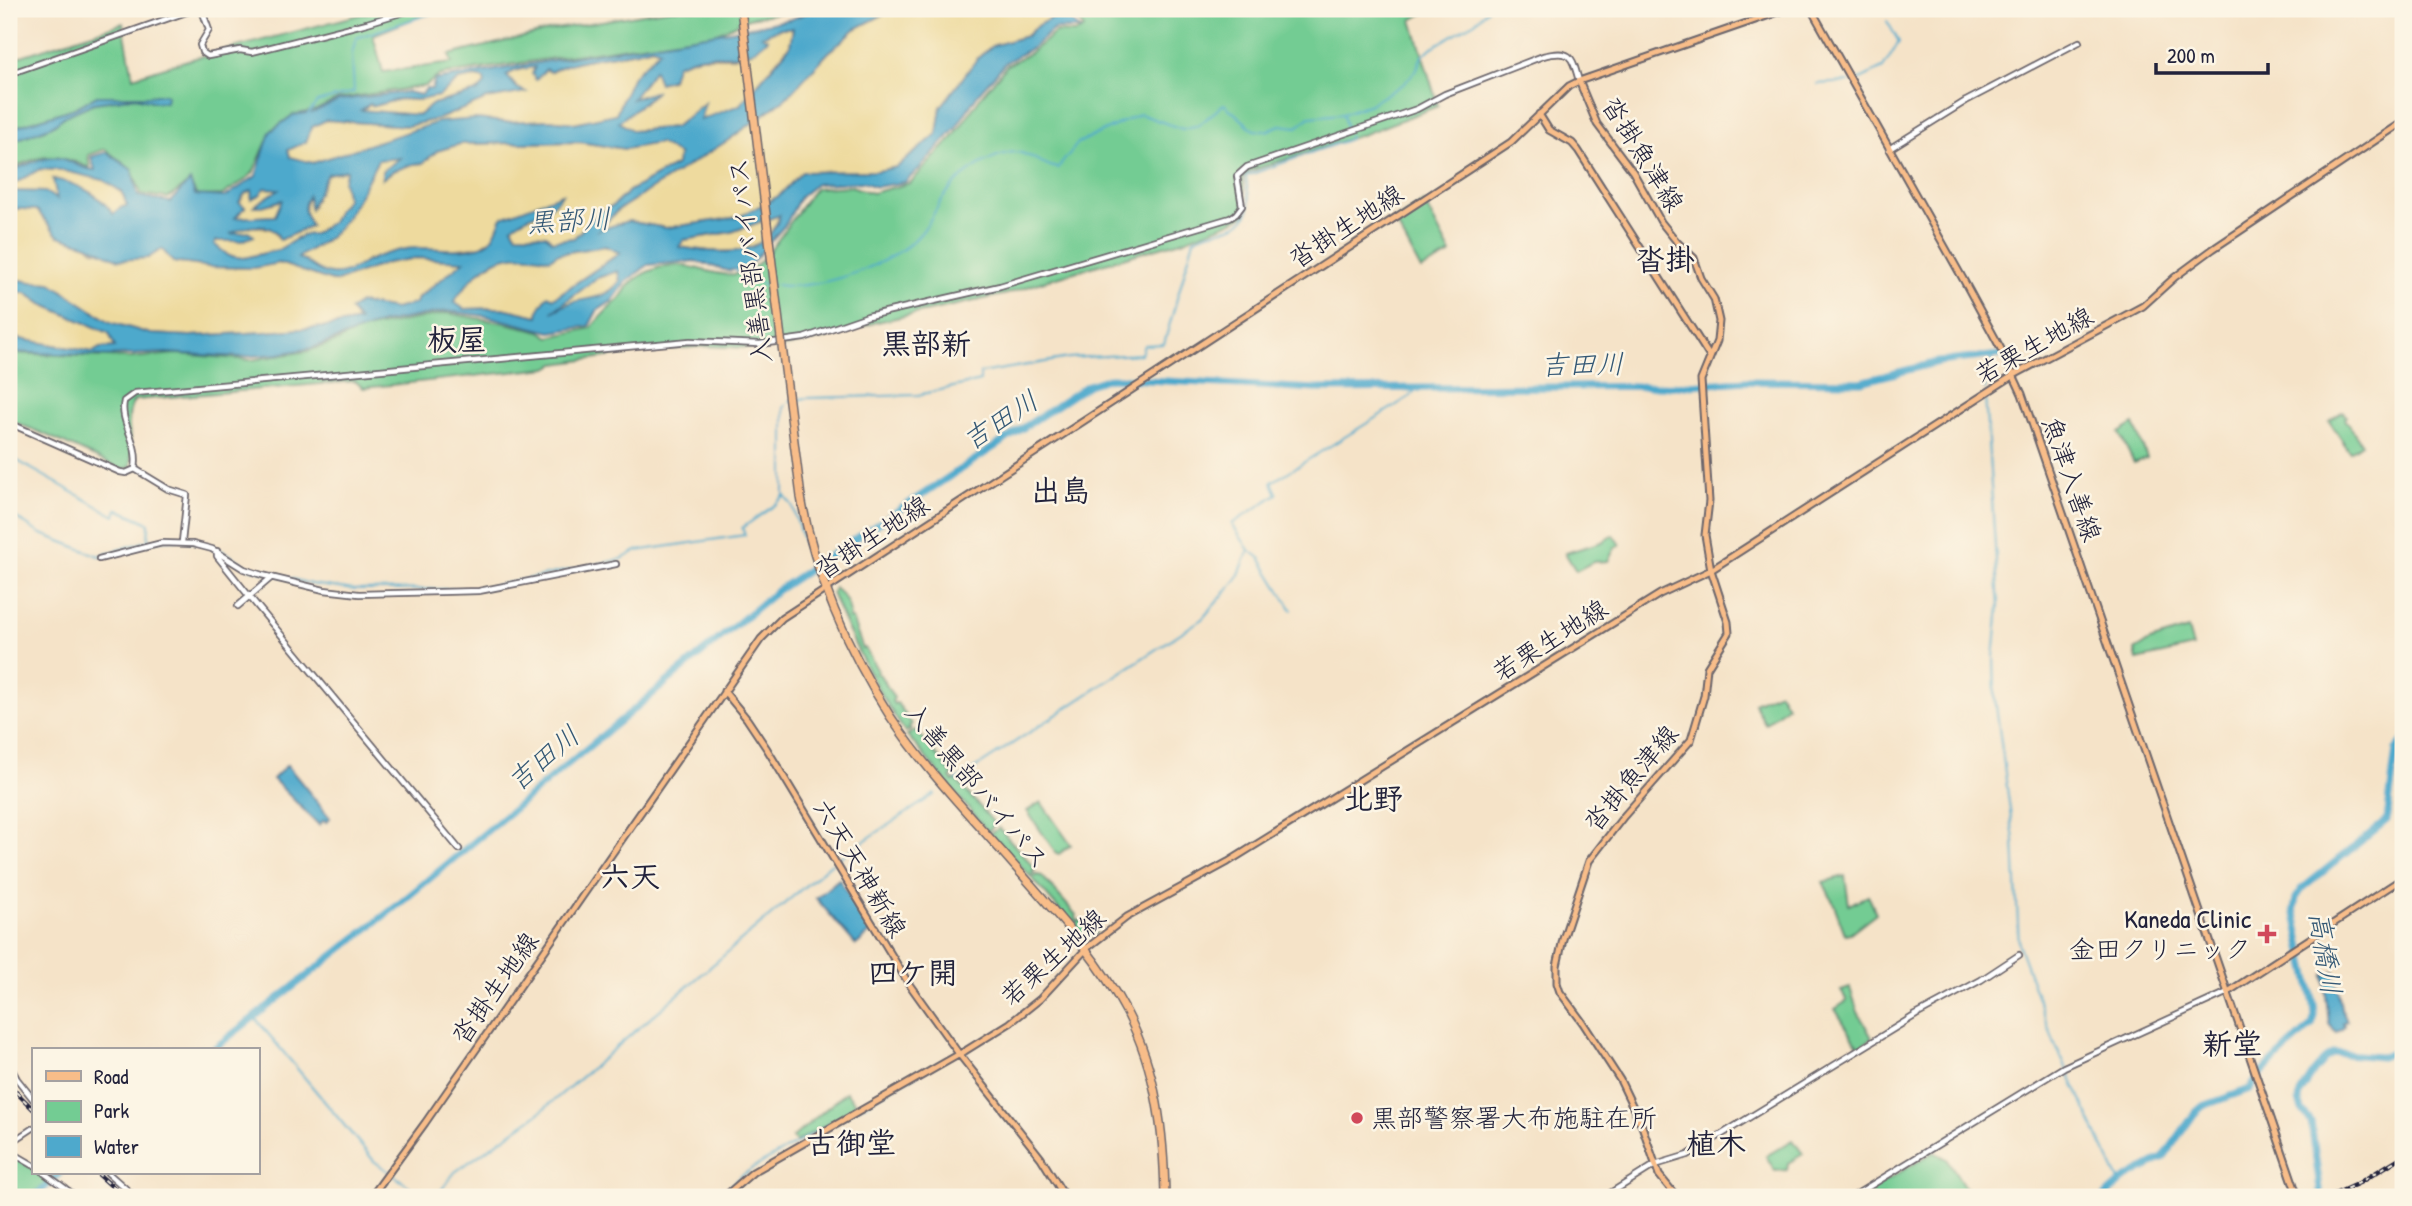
<svg xmlns="http://www.w3.org/2000/svg" width="2412" height="1206" viewBox="0 0 2412 1206" font-family="'Patrick Hand','Klee One',sans-serif">
<style>
.green{fill:#73cc93;stroke:#4a7767;stroke-width:2}
.sand{fill:#eeda9e;stroke:#887e6c;stroke-width:2}
.water{fill:#4ea9cc;stroke:#386684;stroke-width:2;fill-rule:evenodd}
.lines{fill:none;stroke-linecap:round;stroke-linejoin:round}
.stream{stroke:#4ea9cc;stroke-width:2}
.river{stroke:#4ea9cc;stroke-width:7}
.minor-casing{stroke:#6c666c;stroke-width:8}
.major-casing{stroke:#6c666c;stroke-width:9}
.highway-casing{stroke:#6c666c;stroke-width:10}
.minor{stroke:#fff;stroke-width:4.5}
.major{stroke:#f8bd89;stroke-width:5}
.highway{stroke:#f8bd89;stroke-width:7}
.rail-casing{stroke:#22223b;stroke-width:4.5}
.rail{stroke:#fcf5e5;stroke-width:2;stroke-dasharray:5;stroke-linecap:butt}
.highway-bridge-casing{stroke:#6c666c;stroke-width:10;stroke-linecap:butt}
.highway-bridge{stroke:#f8bd89;stroke-width:7}
.poi-dot{fill:#d1495b;stroke:#fcf5e5;stroke-width:2.5}
.labels{text-anchor:middle;stroke-width:5;stroke-linejoin:round;paint-order:stroke}
.street-label{font-size:26px;fill:#22223b;stroke:#fcf5e5}
.poi-label{font-size:26px;fill:#22223b;stroke:#fcf5e5;text-anchor:end}
.water-label{font-size:28px;font-style:italic;fill:#345875;stroke:#fcf5e5}
.quarter-label{font-size:30px;font-weight:bold;fill:#22223b;stroke:#fcf5e5}
</style>
<rect width="100%" height="100%" fill="#fcf5e5"/>
<filter id="ink" filterUnits="userSpaceOnUse"><feTurbulence type="fractalNoise" baseFrequency=".0143" numOctaves="2"/><feDisplacementMap in="SourceGraphic" scale="14" xChannelSelector="R" yChannelSelector="G"/><feConvolveMatrix kernelMatrix="1 2 1 2 8 2 1 2 1" color-interpolation-filters="sRGB"/></filter>
<filter id="wash" filterUnits="userSpaceOnUse"><feTurbulence type="fractalNoise" baseFrequency=".00686" numOctaves="4" result="noise"/><feDisplacementMap in="SourceGraphic" scale="28" xChannelSelector="R" yChannelSelector="G"/><feGaussianBlur stdDeviation="1.57" result="paint"/><feColorMatrix in="noise" values="0 0 0 0 0 0 0 0 0 0 0 0 0 0 0 0 0 1.4 0 .05"/><feComposite in="paint" operator="in"/></filter>
<g filter="url(#wash)">
<rect width="100%" height="100%" fill="#f5e3c8"/>
<path class="green" d="M 381,9 L 438,9 L 373,35 L 383,72 L 452,63 L 449,55 L 556,29 L 671,9 L 801,9 L 749,18 L 715,34 L 440,75 L 425,86 L 338,99 L 316,110 L 293,115 L 272,130 L 253,173 L 245,180 L 222,195 L 197,196 L 190,182 L 168,198 L 141,194 L 132,170 L 105,149 L 88,155 L 90,168 C 57,153 41,153 9,170 L 9,138 L 13,141 L 52,126 L 65,116 L 94,103 L 136,97 L 156,102 L 163,94 L 149,96 L 97,96 L 75,108 L 9,129 L 9,60 L 123,23 L 133,77 L 188,60 Z
M 1079,9 L 1431,9 L 1412,20 L 1438,106 L 1364,134 L 1250,171 L 1243,178 L 1245,214 C 1226,227 1205,230 1185,240 L 1050,279 L 1007,294 L 877,322 L 827,338 L 773,349 L 708,346 L 656,350 L 555,364 L 548,368 L 363,388 L 355,381 L 135,400 C 122,415 134,448 131,466 L 123,470 L 44,434 L 9,420 L 9,353 L 130,358 L 177,354 L 251,360 L 308,351 L 338,341 L 358,330 L 447,313 L 505,323 L 540,331 L 550,337 L 591,328 C 599,318 607,310 617,301 C 622,297 625,289 630,284 C 643,271 666,263 684,266 C 707,269 724,280 747,271 C 767,264 799,206 816,188 L 851,186 L 872,193 L 910,183 L 954,136 L 982,95 L 1007,65 L 1030,53 L 1056,32 L 1075,33 L 1084,28 L 1074,16 Z
M 1424,202 L 1451,254 L 1421,270 L 1395,221 Z
M 2343,411 L 2347,416 L 2345,419 L 2362,444 L 2350,452 L 2329,421 Z
M 2134,424 L 2147,458 L 2134,463 L 2119,433 Z
M 1613,535 L 1620,545 L 1615,548 L 1608,561 L 1593,562 L 1576,571 L 1565,553 L 1602,542 Z
M 834,588 C 845,595 852,609 849,619 L 852,619 L 863,649 L 865,648 L 878,671 L 876,673 L 880,675 L 894,698 L 892,701 L 894,704 L 897,703 L 912,724 L 909,726 L 911,729 L 905,732 C 875,688 852,642 832,593 Z
M 2188,629 L 2193,647 L 2137,660 L 2135,650 L 2150,641 Z
M 1779,692 L 1787,706 L 1765,724 L 1754,703 Z
M 916,730 L 953,775 L 950,778 L 953,781 L 956,780 L 959,783 L 995,824 L 988,832 L 907,735 Z
M 1041,802 L 1071,845 L 1059,854 L 1056,853 L 1027,811 Z
M 999,828 L 1035,868 L 1032,871 L 1035,873 L 1030,876 L 990,834 Z
M 1037,875 L 1042,876 L 1076,915 L 1077,922 L 1081,920 L 1089,932 L 1096,933 L 1093,936 L 1082,936 L 1032,878 Z
M 1845,876 L 1849,905 L 1868,895 L 1876,913 L 1850,933 L 1845,934 L 1833,902 L 1823,882 Z
M 1850,988 L 1858,1012 L 1872,1038 L 1859,1047 L 1835,1009 L 1847,1001 L 1841,991 Z
M 846,1092 L 858,1106 L 796,1142 L 792,1138 Z
M 1793,1140 L 1803,1154 L 1788,1163 L 1787,1170 L 1775,1171 L 1766,1156 Z
M 1934,1152 L 1947,1159 L 1971,1197 L 1858,1197 Z
M 9,1154 L 33,1168 L 33,1173 L 39,1173 L 49,1180 L 31,1197 L 9,1197 Z"/>
<path class="sand" d="M 894,9 L 1060,9 L 1056,16 L 1038,25 L 1026,36 L 992,46 L 978,58 L 941,107 L 937,134 L 897,167 L 878,171 L 802,172 L 779,196 L 739,217 L 666,228 L 628,221 L 598,231 L 618,210 L 730,139 L 786,98 L 828,53 L 855,29 Z
M 781,28 L 793,28 L 790,45 L 740,105 L 699,121 L 703,104 L 675,127 L 633,131 L 618,122 L 655,93 L 632,99 L 654,70 L 659,83 L 672,80 L 675,65 L 698,57 L 735,57 L 761,36 Z
M 652,47 L 661,49 L 633,76 L 616,114 L 574,123 L 550,120 L 505,122 L 476,119 L 313,163 L 290,158 L 288,150 L 305,142 L 312,127 L 326,120 L 408,126 L 441,118 L 486,99 L 525,92 L 517,88 L 506,75 C 519,69 538,61 550,72 C 582,55 618,58 652,47 Z
M 475,77 L 484,78 L 485,84 L 477,92 L 433,104 L 419,115 L 360,111 L 371,104 L 374,106 L 400,99 L 417,100 L 439,96 L 459,80 Z
M 579,142 L 625,149 L 659,143 L 679,155 L 676,165 L 629,191 L 614,205 L 598,213 L 574,238 L 552,241 L 546,235 L 516,234 L 512,226 L 522,217 L 532,216 L 561,194 L 499,225 L 497,234 L 482,246 L 368,260 L 348,274 L 329,275 L 315,270 L 305,260 L 297,258 C 308,250 325,243 334,233 C 354,211 364,185 378,160 L 402,158 L 382,179 L 393,171 L 413,164 L 423,163 L 437,151 L 460,144 Z
M 40,169 C 63,170 104,174 120,191 C 124,195 126,202 128,206 L 113,214 L 92,193 L 54,179 L 58,200 L 45,192 L 9,191 L 9,187 Z
M 347,170 L 343,181 L 347,199 L 338,210 L 333,221 L 314,234 L 303,235 L 278,250 L 244,258 L 229,256 L 213,244 L 216,241 L 241,241 L 228,234 C 247,225 251,225 272,229 L 280,240 L 311,226 C 304,213 302,207 309,194 L 311,208 L 327,174 Z
M 264,188 L 280,189 L 255,205 L 262,206 L 283,200 L 275,216 L 235,218 L 245,207 L 239,203 L 245,193 L 252,189 L 251,198 Z
M 9,208 L 37,210 L 58,236 L 88,245 L 93,250 L 148,258 L 162,249 L 173,262 L 210,267 L 254,268 L 279,263 L 335,282 L 386,263 L 417,258 L 465,261 L 418,297 L 417,303 L 395,309 L 360,303 L 351,310 L 359,321 L 326,327 L 265,332 L 190,336 L 151,334 L 110,322 L 51,283 L 31,282 L 9,278 Z
M 780,214 C 766,261 717,253 679,247 L 684,240 L 732,232 Z
M 605,246 L 621,252 L 554,298 L 538,316 L 503,308 L 463,309 L 453,302 L 471,277 L 505,255 L 530,254 L 550,259 L 556,254 Z
M 618,271 L 620,281 C 605,301 571,306 548,315 L 597,278 Z
M 9,291 L 26,293 L 42,304 L 109,333 L 115,347 L 100,348 L 93,352 L 9,337 Z"/>
<path class="water" d="M 816,9 L 894,9 L 855,29 L 828,53 L 786,98 L 730,139 L 618,210 L 599,230 L 628,221 L 666,228 L 739,217 L 779,196 L 802,172 L 878,171 L 897,167 L 937,134 L 941,107 L 978,58 L 992,46 L 1026,36 L 1038,25 L 1056,16 L 1060,9 L 1074,9 L 1068,18 L 1080,29 L 1054,29 L 1032,48 L 1006,62 L 978,94 L 955,129 L 918,170 L 905,182 L 876,187 L 863,182 L 816,184 L 800,197 L 786,224 L 748,267 L 728,271 L 695,261 L 648,265 L 627,281 L 612,301 L 597,311 L 589,326 L 551,332 L 486,316 L 446,311 L 382,323 L 312,348 L 278,354 L 241,357 L 166,353 L 106,356 L 9,352 L 9,345 L 14,342 L 9,341 L 9,337 L 93,352 L 100,348 L 115,347 L 109,333 L 42,304 L 26,293 L 9,291 L 9,278 L 31,282 L 51,283 L 110,322 L 151,334 L 190,336 L 265,332 L 326,327 L 359,321 L 350,310 L 360,303 L 395,309 L 416,303 L 418,298 L 464,261 L 417,258 L 387,263 L 335,282 L 279,263 L 254,268 L 210,267 L 173,262 L 162,249 L 148,258 L 119,260 L 88,245 L 58,236 L 37,210 L 9,208 L 9,191 L 45,192 L 57,199 L 53,179 C 76,183 100,194 113,214 L 122,207 L 127,206 L 122,192 L 103,180 L 60,170 L 40,169 L 9,187 L 9,172 C 24,166 47,154 63,159 C 75,163 82,169 95,170 L 91,157 L 107,152 L 132,170 L 138,196 L 170,202 L 190,181 L 195,195 L 225,197 L 256,176 L 270,132 L 293,115 L 314,112 L 339,100 L 407,92 L 421,95 L 426,89 L 432,89 L 435,80 L 730,31 L 792,19 ZM 781,28 L 793,28 L 790,46 L 740,105 L 700,120 L 705,103 L 675,127 L 633,131 L 619,122 L 657,91 L 632,99 L 654,70 L 659,83 L 672,79 L 676,65 C 683,62 690,59 698,57 C 728,52 742,64 768,39 L 762,36 ZM 652,47 L 660,50 L 633,76 L 616,114 L 574,123 L 550,120 L 505,122 L 476,119 L 438,122 L 313,163 L 290,157 L 288,150 L 306,142 L 312,127 L 326,120 L 408,126 L 441,118 L 487,99 L 526,92 L 517,88 L 506,75 L 517,70 L 535,67 L 532,74 L 536,80 L 546,69 L 550,72 C 582,55 618,58 652,47 ZM 475,77 L 484,79 L 485,84 L 477,92 L 433,104 L 419,115 L 361,110 L 370,104 L 374,106 L 400,99 L 417,100 L 439,96 L 459,80 ZM 579,142 L 625,149 L 659,143 L 679,155 L 676,165 L 629,191 L 614,205 L 598,213 L 574,238 L 552,241 L 546,235 L 516,234 L 512,227 C 527,213 551,213 562,194 L 502,217 C 496,229 496,240 481,246 C 458,254 430,245 406,249 C 395,251 380,255 370,260 C 355,266 348,276 331,274 C 317,273 310,262 298,258 C 308,249 325,243 334,233 C 354,211 364,185 378,160 L 400,158 L 382,171 L 382,179 L 393,171 L 413,164 L 423,163 L 437,151 L 460,144 ZM 347,170 L 343,181 L 347,199 L 338,210 L 333,221 L 314,234 L 303,235 L 278,250 L 244,258 L 229,256 L 214,244 L 216,241 L 241,241 L 254,236 L 250,232 L 230,234 C 245,226 272,219 280,240 L 311,226 C 305,214 301,208 308,196 L 310,209 L 327,174 ZM 264,188 L 279,189 L 254,206 L 262,206 L 282,200 L 275,216 L 235,218 L 245,207 L 239,202 L 245,193 L 252,190 L 251,199 L 260,195 ZM 780,215 C 766,261 717,253 679,247 L 684,240 L 731,232 ZM 605,246 L 620,253 L 554,298 L 548,295 L 539,309 L 538,316 L 503,308 L 464,309 L 454,302 C 481,262 502,248 550,259 L 557,254 ZM 618,271 L 620,281 C 607,299 593,297 573,302 C 566,304 558,309 552,312 L 597,278 Z
M 164,94 L 167,96 L 166,102 L 156,102 L 136,97 L 94,103 L 65,116 L 52,126 L 13,141 L 9,138 L 9,129 L 75,108 L 97,96 L 149,96 Z
M 287,765 L 330,818 L 326,822 L 324,820 L 319,825 L 273,779 Z
M 839,879 L 871,932 L 856,945 L 816,898 Z
M 2335,972 L 2341,1008 L 2347,1021 L 2343,1022 L 2344,1027 L 2337,1033 L 2329,1024 L 2324,975 Z"/>
<g class="lines">
<path class="stream" d="M 1854,82 L 1883,68 L 1899,42 L 1887,21
M 1817,84 L 1849,82
M 308,114 L 317,102 L 354,92 L 352,54 L 356,38 L 445,9
M 1343,115 L 1347,130
M 735,270 L 763,284 L 772,285
M 777,285 C 817,291 894,265 920,234 C 929,224 935,210 943,198 C 958,177 982,159 1008,153 C 1025,148 1041,166 1058,168 L 1078,143 L 1140,114 L 1182,129 L 1199,125 L 1224,104 L 1254,130 L 1266,131 L 1280,125 L 1297,127 L 1310,117 L 1342,114 L 1370,104 L 1405,83 L 1417,68 L 1422,56 L 1431,48 L 1475,22 L 1488,9
M 1985,390 L 1988,365 L 1996,356
M 1985,396 L 1999,606 L 1994,657 L 1995,698 L 2014,840 L 2019,946 L 2054,1042 L 2120,1183
M 790,401 L 806,398 L 918,395 L 980,381 L 980,373 L 1069,358 L 1141,354 L 1144,345 L 1164,344 L 1194,239 C 1212,227 1248,233 1249,205 C 1250,195 1246,186 1246,176 L 1350,139 L 1349,135
M 786,405 L 784,407 L 784,495 L 792,505 L 811,568
M 9,456 L 115,516 L 117,509 L 149,523 L 148,541 L 177,539 L 204,544 L 225,552 L 250,568 L 311,584 L 354,590 L 479,589 L 608,562 L 622,559 L 636,551 L 745,535 L 742,528 L 775,505 L 784,496
M 9,513 L 39,533 L 99,556 L 147,541
M 1292,610 L 1260,558 L 1249,550 L 1232,524 L 1277,494 L 1272,482 L 1411,396 L 1416,388
M 957,780 L 1202,619 L 1237,579 L 1249,550
M 837,859 L 935,794
M 255,1018 L 374,1161 L 424,1197
M 436,1197 L 455,1172 L 538,1114 L 832,863
M 719,1197 L 737,1179 L 753,1168 L 918,1074"/>
<path class="river" d="M 212,1050 L 399,904 L 778,590 L 1088,385 L 1110,378 L 1316,389 L 1675,386 L 1746,381 L 1861,382 L 1938,362 L 1999,355
M 35,1197 L 60,1173
M 2104,1197 L 2123,1180 L 2163,1158 L 2195,1113 L 2203,1106 L 2250,1089 L 2260,1074 L 2312,1025 L 2315,1016 L 2314,1005 L 2294,909 L 2296,898 L 2303,888 L 2387,820 L 2396,750 L 2403,741
M 2321,1197 L 2311,1122 L 2302,1110 L 2299,1101 L 2300,1094 L 2314,1072 L 2326,1058 L 2334,1053 L 2381,1057 L 2403,1047"/>
</g>
</g>
<g filter="url(#ink)">
<g class="lines">
<g class="minor-casing">
<path id="minor" d="M 9,74 L 195,9 L 203,13 L 209,30 L 200,45 L 202,52 L 208,56 L 240,50 L 252,52 L 367,23 L 414,9
M 1889,149 L 1966,101 L 2079,42
M 9,423 L 120,472 L 126,473 L 135,469 L 168,489 L 187,495 L 182,542
M 135,469 C 140,441 119,424 124,401 L 135,393 L 690,341 L 760,344 L 804,338 L 868,316 L 1000,286 L 1230,218 L 1236,214 L 1242,206 L 1237,176 L 1247,167 L 1417,109 L 1445,94 L 1543,56 C 1571,49 1572,56 1579,81
M 217,551 L 217,556 L 249,596 L 459,849
M 99,559 L 162,543 L 193,544 L 212,549 L 244,569 L 262,575 L 324,590 L 359,594 L 479,591 L 616,564
M 238,606 L 272,577
M 9,1064 L 17,1079 L 33,1099
M 9,1144 L 33,1128
M 9,1151 L 33,1165
M 44,1173 L 77,1197
M 108,1173 L 135,1197
M 1604,1197 L 1655,1165 L 1688,1155 L 1916,1015 L 1981,980 L 2019,955
M 1852,1197 L 2064,1067 L 2228,992"/>
</g>
<g class="major-casing">
<path id="major" d="M 1811,9 L 1963,279 L 2001,349 L 2022,394 L 2298,1197
M 1579,81 L 1597,124 L 1633,172 L 1661,222 L 1677,242 L 1694,258 L 1701,278 L 1714,299 L 1719,321 L 1717,341 L 1701,380 L 1709,501 L 1705,535 L 1711,570 L 1728,622 L 1729,633 L 1707,668 L 1704,696 L 1691,740 L 1624,816 L 1589,861 L 1563,939 L 1557,966 L 1557,983 L 1560,992 L 1583,1023 L 1620,1080 L 1642,1126 L 1659,1175 L 1677,1197
M 1539,114 L 1549,130 L 1572,143 L 1578,150 L 1710,357
M 724,691 L 747,719 L 767,749 L 909,984 L 959,1054 L 1041,1158 L 1065,1197
M 2228,992 L 2403,878
M 371,1197 L 425,1123 L 761,639 L 782,618 L 1511,142 L 1569,86 L 1579,81 L 1787,9
M 724,1197 L 753,1172 L 965,1051 L 1010,1023 L 1040,999 L 1087,948 L 1127,917 L 1228,862 L 1660,594 L 1711,570 L 2014,375 L 2143,306 L 2175,277 L 2213,249 L 2403,122"/>
</g>
<g class="highway-casing">
<path id="highway" d="M 741,9 L 781,338
M 801,497 C 814,573 848,651 890,716 C 925,769 970,815 1011,862 C 1053,910 1097,956 1127,1013 C 1157,1071 1164,1133 1165,1197"/>
</g>
<use href="#minor" class="minor"/>
<use href="#major" class="major"/>
<use href="#highway" class="highway"/>
<g class="rail-casing">
<path id="rail" d="M 9,1085 L 33,1109
M 97,1173 L 124,1197
M 2328,1197 L 2359,1183 L 2403,1156"/>
</g>
<use href="#rail" class="rail"/>
<g class="highway-bridge-casing">
<path id="highway-bridge" d="M 781,338 L 801,497"/>
</g>
<use href="#highway-bridge" class="highway-bridge"/>
</g>
</g>
<g class="poi-dot">
<path d="M2263.5 923.5h7v7h7v7h-7v7h-7v-7h-7v-7h7z"/>
<circle cx="1357" cy="1118" r="7"/>
</g>
<g class="labels">
<g class="street-label">
<text transform="translate(1643 154) rotate(58)" y="9">沓掛魚津線</text>
<text transform="translate(1346 226) rotate(-33)" y="9">沓掛生地線</text>
<text transform="translate(750 261) rotate(-97)" y="9">入善黒部バイパス</text>
<text transform="translate(2034 345) rotate(-29)" y="9">若栗生地線</text>
<text transform="translate(2072 479) rotate(71)" y="9">魚津入善線</text>
<text transform="translate(872 537) rotate(-33)" y="9">沓掛生地線</text>
<text transform="translate(1550 640) rotate(-32)" y="9">若栗生地線</text>
<text transform="translate(1631 778) rotate(-50)" y="9">沓掛魚津線</text>
<text transform="translate(977 786) rotate(50)" y="9">入善黒部バイパス</text>
<text transform="translate(860 868) rotate(59)" y="9">六天天神新線</text>
<text transform="translate(1053 957) rotate(-42)" y="9">若栗生地線</text>
<text transform="translate(495 988) rotate(-55)" y="9">沓掛生地線</text>
</g>
<g class="poi-label">
<text x="2251" y="928">Kaneda Clinic<tspan x="2251" dy="30">金田クリニック</tspan></text>
<text x="1371" y="1127" text-anchor="start">黒部警察署大布施駐在所</text>
</g>
<g class="water-label">
<text transform="translate(569 220) rotate(-3)" y="10">黒部川</text>
<text transform="translate(1582 364) rotate(-1)" y="10">吉田川</text>
<text transform="translate(1000 420) rotate(-33)" y="10">吉田川</text>
<text transform="translate(543 758) rotate(-40)" y="10">吉田川</text>
<text transform="translate(2326 953) rotate(81)" y="10">高橋川</text>
</g>
<g class="quarter-label">
<text x="1665" y="270">沓掛</text>
<text x="457" y="350">板屋</text>
<text x="926" y="354">黒部新</text>
<text x="1061" y="501">出島</text>
<text x="1373" y="809">北野</text>
<text x="630" y="887">六天</text>
<text x="913" y="983">四ケ開</text>
<text x="2232" y="1054">新堂</text>
<text x="851" y="1153">古御堂</text>
<text x="1716" y="1154">植木</text>
</g>
</g>
<rect width="2412" height="1206" fill="none" stroke="#fcf5e5" stroke-width="35"/>
<rect x="32" y="1048" width="228" height="126" fill="#fcf5e5" stroke="#a5a1a1" stroke-width="2"/>
<rect x="46" y="1071" width="35" height="10" fill="#f8bd89" stroke="#a5a1a1" stroke-width="2"/>
<text x="94" y="1084" font-size="21" fill="#22223b">Road</text>
<rect x="46" y="1101" width="35" height="21" fill="#73cc93" stroke="#a5a1a1" stroke-width="2"/>
<text x="94" y="1118" font-size="21" fill="#22223b">Park</text>
<rect x="46" y="1136" width="35" height="21" fill="#4ea9cc" stroke="#a5a1a1" stroke-width="2"/>
<text x="94" y="1154" font-size="21" fill="#22223b">Water</text>
<path d="M2156 63v10h112v-10" fill="none" stroke="#22223b" stroke-width="3.5"/>
<text x="2167" y="63" font-size="21" fill="#22223b" stroke="#fcf5e5" stroke-width="5" paint-order="stroke">200 m</text>
</svg>
